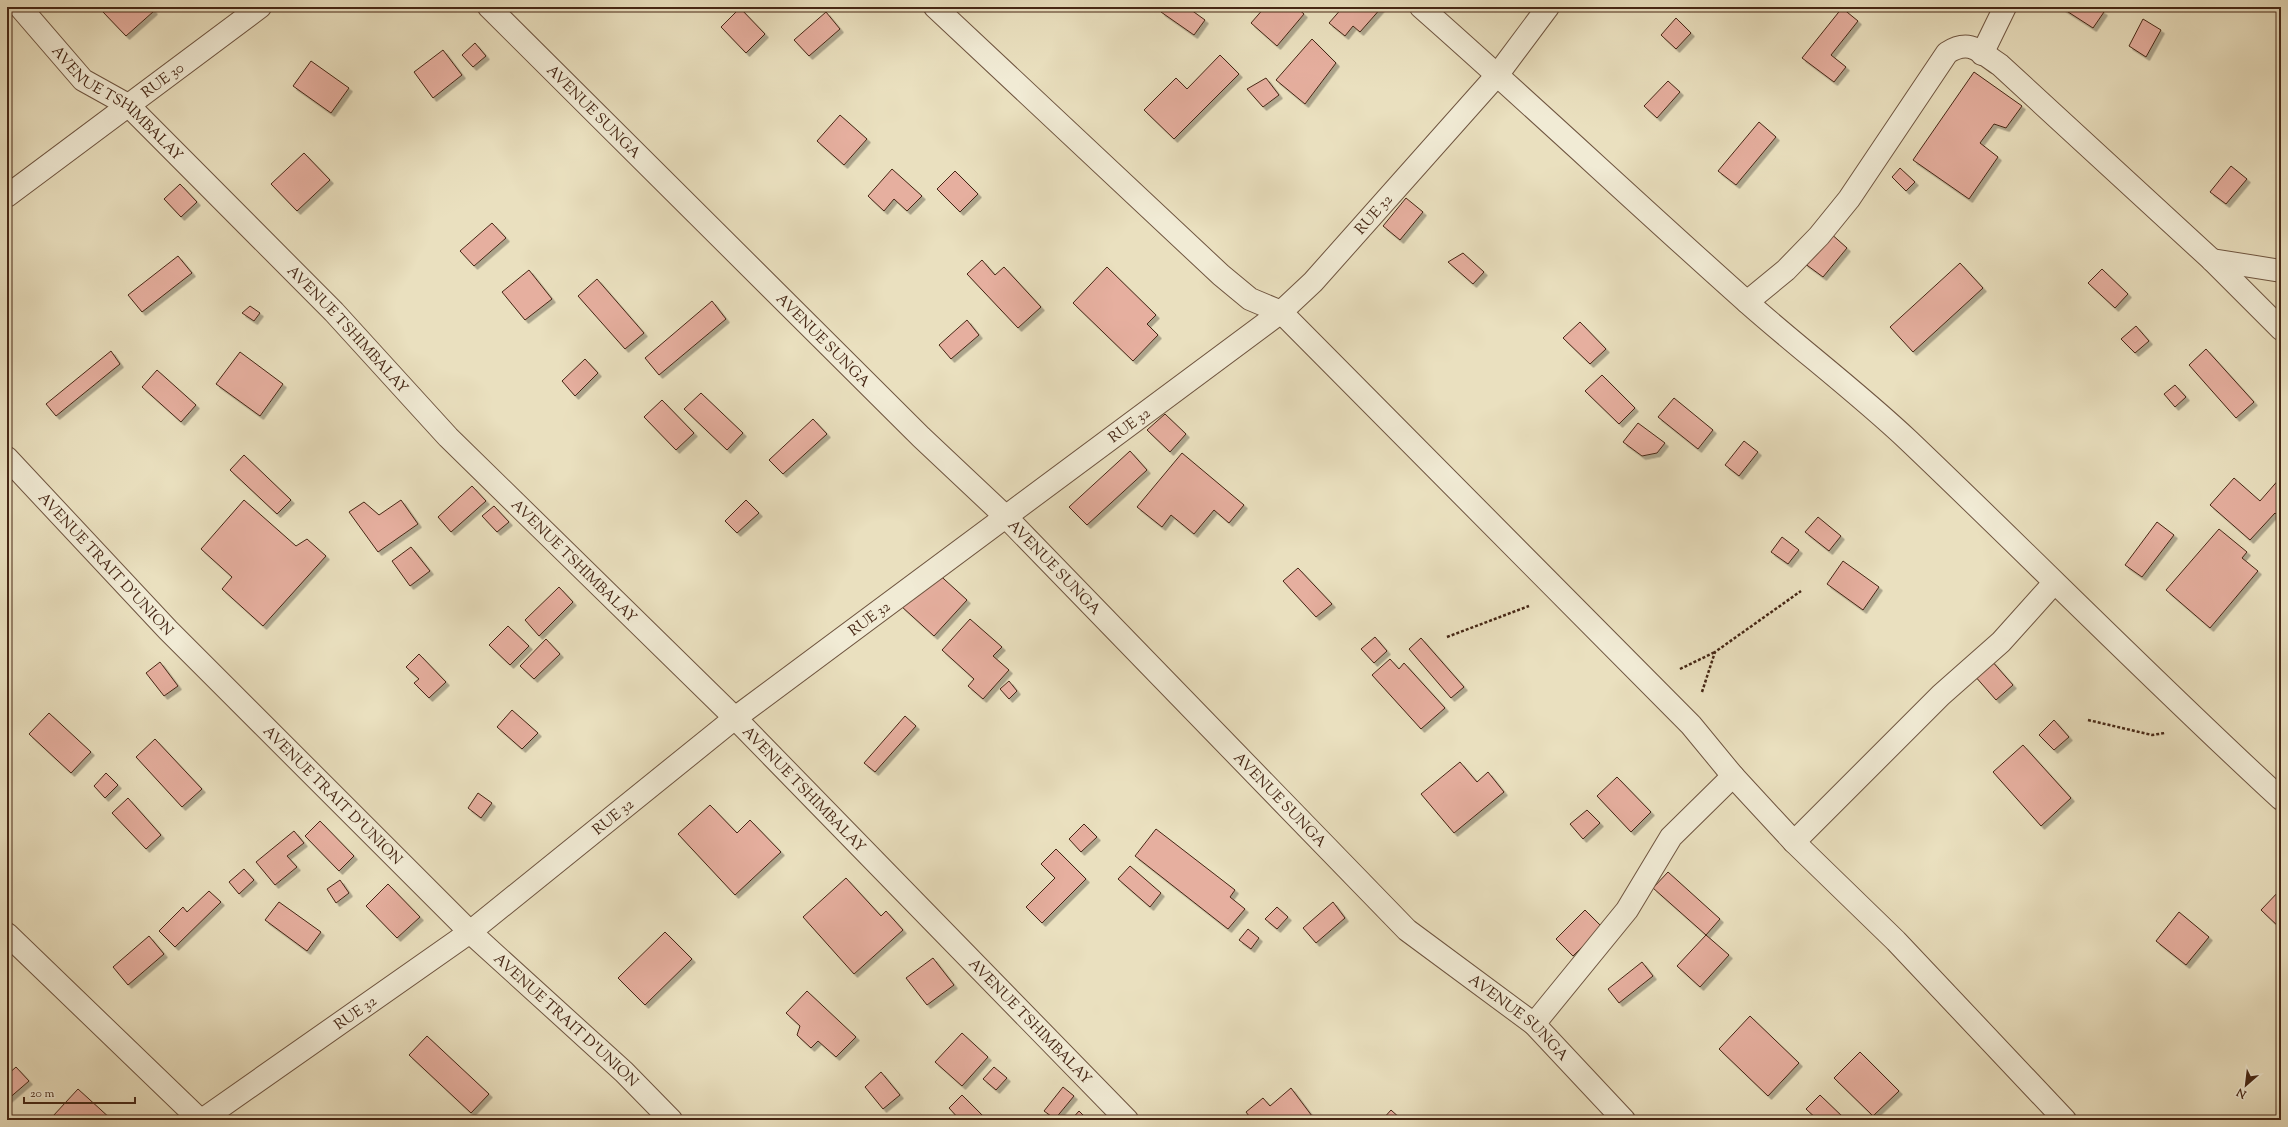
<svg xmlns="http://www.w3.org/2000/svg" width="2288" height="1127" viewBox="0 0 2288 1127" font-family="'Sorts Mill Goudy',serif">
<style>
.building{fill:#e6af9f;stroke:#462715;filter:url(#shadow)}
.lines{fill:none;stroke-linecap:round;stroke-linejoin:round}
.minor-casing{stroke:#6f5540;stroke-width:24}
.path{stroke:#462715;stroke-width:2.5;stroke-dasharray:3 2;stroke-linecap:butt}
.minor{stroke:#f1ebd5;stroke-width:22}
.labels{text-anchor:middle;stroke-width:3;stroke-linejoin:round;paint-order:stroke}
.street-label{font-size:15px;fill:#462715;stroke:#f1ebd5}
</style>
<defs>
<filter id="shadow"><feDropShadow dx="3.5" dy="3.5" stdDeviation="0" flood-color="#0004"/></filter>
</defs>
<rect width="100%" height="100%" fill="#eae0bf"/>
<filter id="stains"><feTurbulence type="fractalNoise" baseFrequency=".005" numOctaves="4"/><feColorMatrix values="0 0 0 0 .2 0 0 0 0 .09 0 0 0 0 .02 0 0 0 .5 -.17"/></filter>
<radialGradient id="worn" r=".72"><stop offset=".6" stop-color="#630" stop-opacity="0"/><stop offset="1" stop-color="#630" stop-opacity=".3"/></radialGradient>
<path class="building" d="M 108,7 L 151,7 L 154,11 L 126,36 L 103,12 Z
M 1164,7 L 1187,7 L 1205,20 L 1194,35 L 1161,12 Z
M 1265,7 L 1296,7 L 1304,14 L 1277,46 L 1251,23 Z
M 1343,7 L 1382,7 L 1360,32 L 1353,26 L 1345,36 L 1329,23 Z
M 2063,7 L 2096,7 L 2104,12 L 2093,28 L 2062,8 Z
M 740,8 L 765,34 L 746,53 L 721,27 Z
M 1842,8 L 1858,21 L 1831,55 L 1846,67 L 1834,82 L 1802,58 Z
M 826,12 L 840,29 L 809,56 L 794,40 Z
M 1676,18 L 1691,33 L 1676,49 L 1661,35 Z
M 2143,19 L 2161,30 L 2146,57 L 2129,46 Z
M 1312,39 L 1336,63 L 1305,104 L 1276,80 Z
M 475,43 L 486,56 L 473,67 L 462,55 Z
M 443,50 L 462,75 L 433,98 L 414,72 Z
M 1220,55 L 1239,74 L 1174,139 L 1144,110 L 1176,78 L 1187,89 Z
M 311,61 L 349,88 L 331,113 L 293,86 Z
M 1974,72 L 2022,106 L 2006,128 L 1994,124 L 1980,143 L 1998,157 L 1969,199 L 1913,160 Z
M 1266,78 L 1279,95 L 1263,107 L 1247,89 Z
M 1668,81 L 1680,92 L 1657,118 L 1644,106 Z
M 840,115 L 867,139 L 844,165 L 817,141 Z
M 1759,122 L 1776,137 L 1736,185 L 1718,171 Z
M 304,153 L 330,180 L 297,211 L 271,184 Z
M 2231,166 L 2247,179 L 2226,204 L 2210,192 Z
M 1900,168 L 1915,182 L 1906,191 L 1892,177 Z
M 892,169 L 922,196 L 907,211 L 894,199 L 884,211 L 868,196 Z
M 955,171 L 978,194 L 960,212 L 937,189 Z
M 180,184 L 197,202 L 181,217 L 164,199 Z
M 1406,198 L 1423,212 L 1400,240 L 1383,226 Z
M 492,223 L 506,238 L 474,266 L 460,251 Z
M 1829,232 L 1847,248 L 1823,277 L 1804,263 Z
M 1463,253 L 1484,272 L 1473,284 L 1448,262 Z
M 178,256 L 192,273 L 142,312 L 128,295 Z
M 982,260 L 995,275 L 1004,267 L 1041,307 L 1018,328 L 967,274 Z
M 1960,263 L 1983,288 L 1913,352 L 1890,327 Z
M 1107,267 L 1156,315 L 1147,324 L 1158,335 L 1133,361 L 1073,303 Z
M 2102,269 L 2128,294 L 2115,308 L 2088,283 Z
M 529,270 L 552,299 L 525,320 L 502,292 Z
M 597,279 L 644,333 L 625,349 L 578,296 Z
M 712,301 L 726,319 L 659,375 L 645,358 Z
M 250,306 L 260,313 L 254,321 L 242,313 Z
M 967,320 L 979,335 L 951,359 L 939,345 Z
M 1580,322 L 1606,349 L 1590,364 L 1563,338 Z
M 2136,326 L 2149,341 L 2135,353 L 2121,339 Z
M 2206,349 L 2254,402 L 2236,418 L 2189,365 Z
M 111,351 L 120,364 L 56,416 L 46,404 Z
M 240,352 L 283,384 L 260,416 L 216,384 Z
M 585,359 L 598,373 L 575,396 L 562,381 Z
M 157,370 L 196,405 L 181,422 L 142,387 Z
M 1602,375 L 1635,408 L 1619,424 L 1585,391 Z
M 2175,385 L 2186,397 L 2175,407 L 2164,394 Z
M 701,393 L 743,433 L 727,450 L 684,409 Z
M 1674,398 L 1713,430 L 1698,449 L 1658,417 Z
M 662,400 L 694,433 L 676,450 L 644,417 Z
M 1165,414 L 1186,434 L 1170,452 L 1147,430 Z
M 813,419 L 827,434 L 783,474 L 769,460 Z
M 1638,423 L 1665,443 L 1657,453 L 1642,456 L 1623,442 Z
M 1744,441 L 1758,452 L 1739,476 L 1725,465 Z
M 1130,451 L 1147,470 L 1087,525 L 1069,507 Z
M 1182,453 L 1244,505 L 1229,523 L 1214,510 L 1194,534 L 1171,515 L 1162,527 L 1137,507 Z
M 244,455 L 291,500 L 277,514 L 230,470 Z
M 2281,477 L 2281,518 L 2275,513 L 2250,540 L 2210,505 L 2234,478 L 2260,501 Z
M 472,486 L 486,501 L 451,532 L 438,517 Z
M 244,500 L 296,546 L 307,539 L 326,556 L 263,626 L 222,589 L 232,577 L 201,549 Z
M 401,500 L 418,524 L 378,552 L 349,512 L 364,502 L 379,515 Z
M 746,500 L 759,513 L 737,533 L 725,521 Z
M 494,506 L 509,522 L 497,532 L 482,516 Z
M 1818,517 L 1841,536 L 1829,551 L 1805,532 Z
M 2157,522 L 2174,535 L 2142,577 L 2125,565 Z
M 2219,529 L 2247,552 L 2242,558 L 2258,571 L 2210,628 L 2166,590 Z
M 1782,537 L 1799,550 L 1788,564 L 1771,552 Z
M 411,547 L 430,571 L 410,586 L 392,561 Z
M 1843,561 L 1879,587 L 1863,610 L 1827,584 Z
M 1298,568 L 1332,604 L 1316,617 L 1283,581 Z
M 934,570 L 967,600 L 934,636 L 901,606 Z
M 559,587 L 573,602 L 539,636 L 525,620 Z
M 970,619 L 1002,647 L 993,656 L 1009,670 L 983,699 L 968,686 L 974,679 L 942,650 Z
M 508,626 L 529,646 L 510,665 L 489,645 Z
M 1375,637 L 1387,651 L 1374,663 L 1361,649 Z
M 1421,638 L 1464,687 L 1451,698 L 1409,649 Z
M 546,639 L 560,654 L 534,679 L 520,666 Z
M 419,654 L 446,682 L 429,698 L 414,683 L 419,679 L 406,667 Z
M 1390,659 L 1399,669 L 1404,663 L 1445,708 L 1421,729 L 1372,675 Z
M 1991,660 L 2013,685 L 1996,700 L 1974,675 Z
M 160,662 L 178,686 L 164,696 L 146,673 Z
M 1009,681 L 1017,691 L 1009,699 L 1000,689 Z
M 512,710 L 538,733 L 522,749 L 497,727 Z
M 49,713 L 91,752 L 71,773 L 29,734 Z
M 905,716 L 916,726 L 875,772 L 864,763 Z
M 2054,720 L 2069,737 L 2054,750 L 2039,735 Z
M 155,739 L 202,789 L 182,807 L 136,757 Z
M 2023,745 L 2071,798 L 2041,826 L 1993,772 Z
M 1460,762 L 1477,782 L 1488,772 L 1504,792 L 1454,833 L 1421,794 Z
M 106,773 L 118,785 L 105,798 L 94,786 Z
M 1617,777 L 1651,812 L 1631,832 L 1597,796 Z
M 478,793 L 492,803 L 481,818 L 468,808 Z
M 128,798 L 161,835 L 146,849 L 112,813 Z
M 710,805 L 737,833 L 750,820 L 781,852 L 735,895 L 678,834 Z
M 1587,810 L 1600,823 L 1583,839 L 1570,824 Z
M 320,821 L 354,856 L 339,871 L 305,836 Z
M 1084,824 L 1097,837 L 1081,852 L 1069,839 Z
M 1156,829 L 1235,890 L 1230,897 L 1245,909 L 1228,929 L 1135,856 Z
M 294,831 L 304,843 L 287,856 L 297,867 L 275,885 L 256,862 Z
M 1056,849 L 1086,879 L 1042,923 L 1026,907 L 1055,878 L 1041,864 Z
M 1130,866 L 1161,893 L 1150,907 L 1118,879 Z
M 244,869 L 254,880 L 239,894 L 229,882 Z
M 1668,872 L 1720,919 L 1706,935 L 1653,888 Z
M 846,878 L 881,916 L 886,911 L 903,930 L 854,974 L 803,917 Z
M 340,880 L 349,893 L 336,903 L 327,889 Z
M 388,884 L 420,917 L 397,938 L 366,906 Z
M 2281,889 L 2281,929 L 2261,910 Z
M 209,891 L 221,902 L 175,947 L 159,931 L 183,907 L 187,912 Z
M 279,902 L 321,932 L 307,951 L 265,920 Z
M 1333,902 L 1345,918 L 1316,943 L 1303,928 Z
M 1277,907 L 1288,917 L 1277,929 L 1265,919 Z
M 1585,910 L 1602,927 L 1573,956 L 1556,939 Z
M 2179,912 L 2209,937 L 2186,965 L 2156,941 Z
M 1248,929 L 1259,938 L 1251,949 L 1239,940 Z
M 665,932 L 692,959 L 645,1005 L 618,978 Z
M 1706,935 L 1729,955 L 1700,987 L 1677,966 Z
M 149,936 L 164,954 L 128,985 L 113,967 Z
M 933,958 L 954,985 L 927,1005 L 906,978 Z
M 1642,962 L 1653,976 L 1619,1003 L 1608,989 Z
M 807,991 L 856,1037 L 836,1057 L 818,1041 L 811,1048 L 797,1035 L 800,1026 L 786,1013 Z
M 1750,1016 L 1799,1063 L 1768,1096 L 1719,1049 Z
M 962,1033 L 988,1057 L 962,1086 L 935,1062 Z
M 427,1036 L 489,1094 L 471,1113 L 409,1055 Z
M 1860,1052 L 1899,1091 L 1873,1116 L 1834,1078 Z
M 16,1067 L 29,1081 L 7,1100 L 7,1075 Z
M 994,1067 L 1007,1078 L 996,1090 L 983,1079 Z
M 881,1072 L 900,1095 L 883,1109 L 865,1087 Z
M 1063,1087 L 1074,1096 L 1055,1119 L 1044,1111 Z
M 1291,1088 L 1315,1120 L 1252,1120 L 1246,1112 L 1263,1098 L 1270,1106 Z
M 78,1089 L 112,1120 L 58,1120 L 53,1116 Z
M 962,1095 L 987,1120 L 960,1120 L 949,1108 Z
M 1820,1095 L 1846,1120 L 1818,1120 L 1806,1109 Z
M 1391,1110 L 1402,1120 L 1382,1120 Z
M 1079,1111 L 1088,1120 L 1071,1120 Z"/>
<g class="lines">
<g class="minor-casing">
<g id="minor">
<path id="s1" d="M 20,7 L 83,80 L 128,105 L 334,312 L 448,437 L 735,718 L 1127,1120"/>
<path id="s2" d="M 489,7 L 921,437 L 1006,517 L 1407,930 L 1534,1024 L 1624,1120"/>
<path d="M 935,7 L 1221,275 L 1250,299 L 1281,312 L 1691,725 L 1733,776 L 1794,842 L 1896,941 L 2065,1120"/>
<path d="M 1421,7 C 1531,104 1638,205 1748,303 C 1800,349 1857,392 1908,440 C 2033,559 2154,682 2281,799"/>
<path d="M 1982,54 L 2005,7"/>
<path id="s3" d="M 7,196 L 260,7"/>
<path d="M 2212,260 L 2281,271"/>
<path d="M 1747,302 L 1786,270 L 1819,236 L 1849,199 L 1947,53 C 1970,38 1980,52 2000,65 L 2212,260 L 2281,329"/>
<path id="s4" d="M 7,458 L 168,630 L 470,932 L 624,1072 L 671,1120"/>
<path d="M 1794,842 L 1941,695 L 2001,642 L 2054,583"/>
<path d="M 7,934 L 200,1120"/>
<path d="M 1534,1024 L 1627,910 L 1671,837 L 1733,776"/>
<path id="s5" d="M 202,1120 L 470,932 L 735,718 L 1281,312 L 1313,282 L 1498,74 L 1548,7"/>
</g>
</g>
<path class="path" d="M 1447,637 L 1529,606
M 1680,669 L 1715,652
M 1702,692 L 1715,652 L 1801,591
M 2088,720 L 2152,735 L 2165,733"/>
<use href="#minor" class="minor"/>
</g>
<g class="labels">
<g class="street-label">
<text dy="5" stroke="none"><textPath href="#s3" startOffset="194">RUE 30</textPath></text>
<text dy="5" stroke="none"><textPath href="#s1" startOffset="138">AVENUE TSHIMBALAY</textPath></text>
<text dy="5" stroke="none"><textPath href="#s2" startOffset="148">AVENUE SUNGA</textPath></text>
<text dy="5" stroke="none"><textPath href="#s5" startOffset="1483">RUE 32</textPath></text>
<text dy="5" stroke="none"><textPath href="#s1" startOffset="462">AVENUE TSHIMBALAY</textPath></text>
<text dy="5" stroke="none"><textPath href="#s2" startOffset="472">AVENUE SUNGA</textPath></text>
<text dy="5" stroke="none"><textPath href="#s5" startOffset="1159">RUE 32</textPath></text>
<text dy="5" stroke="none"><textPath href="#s1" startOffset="786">AVENUE TSHIMBALAY</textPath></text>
<text dy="5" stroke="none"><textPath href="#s4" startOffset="145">AVENUE TRAIT D'UNION</textPath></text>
<text dy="5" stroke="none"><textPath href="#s2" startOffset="796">AVENUE SUNGA</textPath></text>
<text dy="5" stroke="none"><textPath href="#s5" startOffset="835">RUE 32</textPath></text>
<text dy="5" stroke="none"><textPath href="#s1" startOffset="1110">AVENUE TSHIMBALAY</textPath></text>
<text dy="5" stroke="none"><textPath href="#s4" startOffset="469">AVENUE TRAIT D'UNION</textPath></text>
<text dy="5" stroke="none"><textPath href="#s2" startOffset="1120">AVENUE SUNGA</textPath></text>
<text dy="5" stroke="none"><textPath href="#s5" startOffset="511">RUE 32</textPath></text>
<text dy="5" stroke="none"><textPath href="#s5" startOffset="187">RUE 32</textPath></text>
<text dy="5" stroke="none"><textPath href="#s2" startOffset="1444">AVENUE SUNGA</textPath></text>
<text dy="5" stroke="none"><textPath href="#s4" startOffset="793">AVENUE TRAIT D'UNION</textPath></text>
<text dy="5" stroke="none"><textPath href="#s1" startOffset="1434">AVENUE TSHIMBALAY</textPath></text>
</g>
</g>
<rect width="2288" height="1127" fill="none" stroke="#eae0bf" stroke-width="24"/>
<rect x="8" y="8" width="2272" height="1111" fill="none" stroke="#462715" stroke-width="2"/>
<rect x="12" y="12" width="2264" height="1103" fill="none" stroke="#462715"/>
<g transform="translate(2246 1085) rotate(208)" stroke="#f1ebd5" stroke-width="3" paint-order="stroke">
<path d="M0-3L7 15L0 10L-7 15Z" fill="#462715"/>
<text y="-6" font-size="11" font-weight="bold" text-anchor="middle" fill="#462715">N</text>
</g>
<path d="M24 1097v6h111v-6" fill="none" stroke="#462715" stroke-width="2"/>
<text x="30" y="1097" font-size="12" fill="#462715" stroke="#f1ebd5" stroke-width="3" paint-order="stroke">20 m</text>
<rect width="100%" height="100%" filter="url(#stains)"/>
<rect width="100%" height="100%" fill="url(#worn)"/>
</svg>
